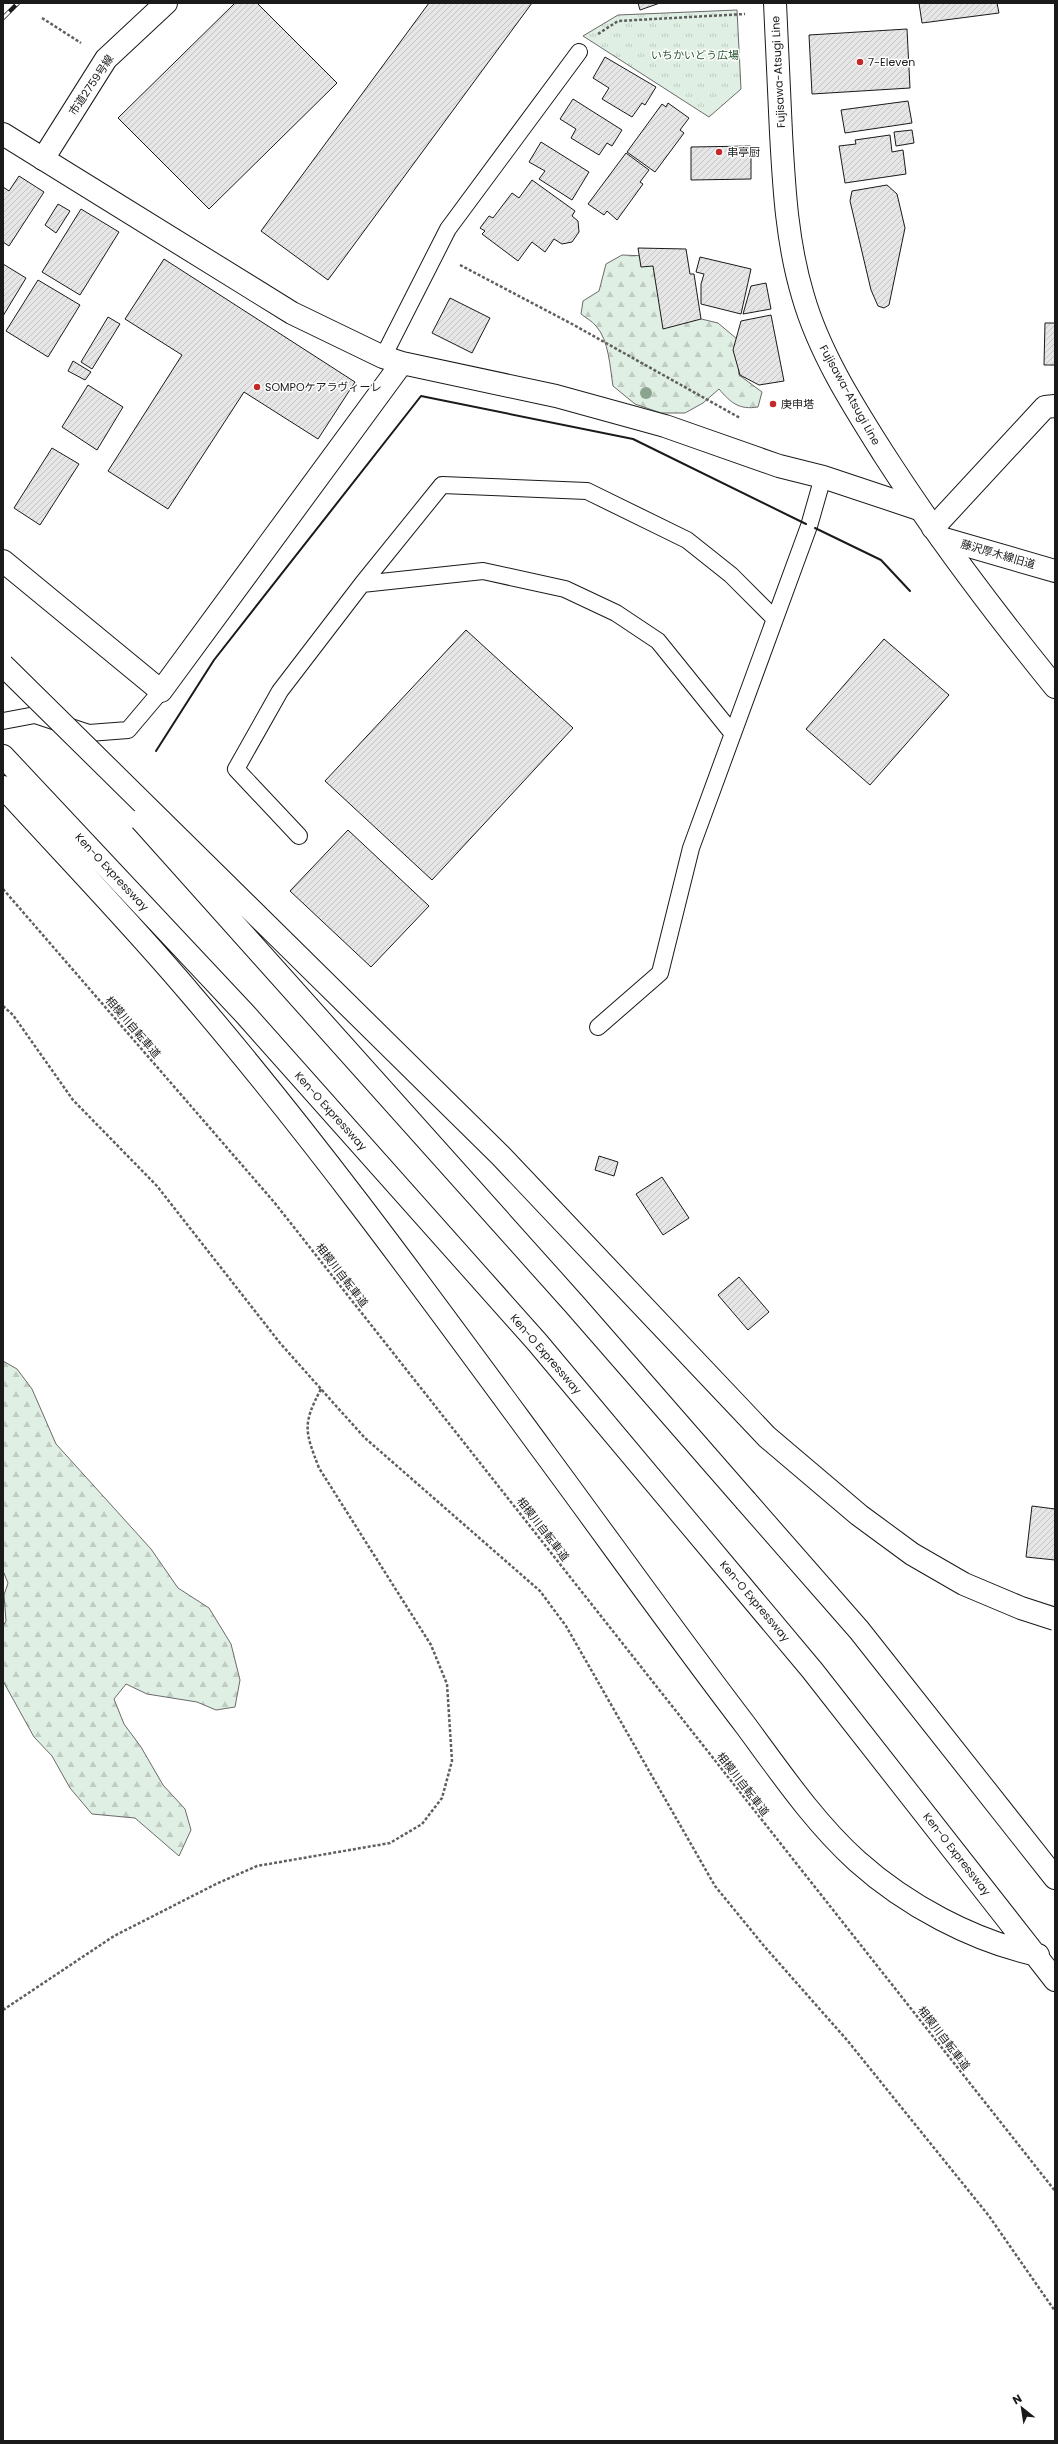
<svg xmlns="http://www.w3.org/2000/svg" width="1058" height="2444" viewBox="0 0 1058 2444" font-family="Poppins,'Noto Sans JP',sans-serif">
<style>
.forest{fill:url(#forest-firs);stroke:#6a6a6a}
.park{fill:url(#park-tufts);stroke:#6a6a6a}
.building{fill:url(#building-hatch);stroke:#1a1a1a}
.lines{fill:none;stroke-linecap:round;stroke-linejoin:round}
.lane-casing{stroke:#1a1a1a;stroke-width:18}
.street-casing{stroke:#1a1a1a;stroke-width:24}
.secondary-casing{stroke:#1a1a1a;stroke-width:24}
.primary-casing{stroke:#1a1a1a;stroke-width:24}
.highway-casing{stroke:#1a1a1a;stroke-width:24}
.path{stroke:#5f5f5f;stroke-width:2.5;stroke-dasharray:3 2;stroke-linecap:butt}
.lane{stroke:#fff;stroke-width:16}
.street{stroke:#fff;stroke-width:22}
.secondary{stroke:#fff;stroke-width:22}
.primary{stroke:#fff;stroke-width:22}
.highway{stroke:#fff;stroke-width:22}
.rail-casing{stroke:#1a1a1a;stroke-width:4.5}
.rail{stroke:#fff;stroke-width:3;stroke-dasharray:9;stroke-linecap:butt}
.highway-bridge-casing{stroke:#1a1a1a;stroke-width:24;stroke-linecap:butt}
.highway-bridge{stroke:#fff;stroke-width:22}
.wall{stroke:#1a1a1a;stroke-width:2}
.tree{fill:#8aa48f}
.poi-dot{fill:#c62828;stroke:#fff;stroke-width:1.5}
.labels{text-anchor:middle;stroke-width:3;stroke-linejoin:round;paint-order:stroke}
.park-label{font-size:11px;fill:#2b5a34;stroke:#fff}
.poi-label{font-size:11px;fill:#1a1a1a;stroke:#fff;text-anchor:start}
.street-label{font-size:11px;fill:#1a1a1a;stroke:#fff}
</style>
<defs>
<pattern id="forest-firs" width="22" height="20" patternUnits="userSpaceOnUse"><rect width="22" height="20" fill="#e0efe3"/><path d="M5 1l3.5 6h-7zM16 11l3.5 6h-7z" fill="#c0ccc2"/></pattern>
<pattern id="park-tufts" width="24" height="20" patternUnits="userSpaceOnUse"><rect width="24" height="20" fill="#e0efe3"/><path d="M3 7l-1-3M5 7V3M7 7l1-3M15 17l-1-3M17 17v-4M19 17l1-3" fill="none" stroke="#c0ccc2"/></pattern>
<pattern id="building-hatch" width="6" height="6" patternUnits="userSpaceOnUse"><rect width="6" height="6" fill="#e6e6e6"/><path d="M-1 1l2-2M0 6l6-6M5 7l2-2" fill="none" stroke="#c5c5c5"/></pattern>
</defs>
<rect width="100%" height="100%" fill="#fff"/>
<path class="forest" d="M 622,255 L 646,256 L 693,317 L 718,323 L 737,339 L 739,375 L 762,392 L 758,407 C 739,410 731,403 719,389 L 703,403 L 685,413 L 661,413 L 635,404 L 613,386 C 610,368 609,340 596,326 C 592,321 586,318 581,314 L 583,301 L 599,291 L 606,264 Z
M 3,1361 L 17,1369 L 32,1389 L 56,1444 L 151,1549 L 178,1588 L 209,1608 L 231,1644 L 240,1680 L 235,1707 L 216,1710 L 197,1702 L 147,1694 L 126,1684 L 114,1699 L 124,1724 L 141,1747 L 163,1785 L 185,1809 L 191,1830 L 179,1856 L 135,1818 L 92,1814 L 70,1788 L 52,1756 L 34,1737 L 3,1681 L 3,1626 L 6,1621 L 4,1595 L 8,1583 L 3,1571 Z"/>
<path class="park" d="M 737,10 L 741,89 L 709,117 L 583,36 L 618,15 Z"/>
<path class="building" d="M 235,3 L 257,3 L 337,83 L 209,209 L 118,118 Z
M 429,3 L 532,3 L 328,280 L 261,231 Z
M 638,3 L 660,3 L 640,10 Z
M 919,3 L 997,3 L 999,13 L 922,23 Z
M 907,29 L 910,88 L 812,94 L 809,35 Z
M 605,57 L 656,87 L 645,105 L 642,103 L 632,117 L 602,99 L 609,88 L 593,78 Z
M 573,99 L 622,130 L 612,146 L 607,143 L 599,155 L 571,138 L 576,129 L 560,119 Z
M 908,101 L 912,123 L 845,133 L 841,110 Z
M 668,103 L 689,118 L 680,130 L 684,133 L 655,172 L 627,152 L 662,104 L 666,107 Z
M 912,130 L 914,143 L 896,146 L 894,132 Z
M 890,135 L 892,152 L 903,150 L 906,174 L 845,183 L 839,146 L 856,144 L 855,140 Z
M 541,142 L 589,172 L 572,200 L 539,179 L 545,171 L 529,162 Z
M 751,146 L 751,179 L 691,180 L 691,147 Z
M 626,153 L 649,170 L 640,182 L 643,184 L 617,220 L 607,211 L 604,215 L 588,204 Z
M 19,176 L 44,192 L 9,246 L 3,242 L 3,187 L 9,191 Z
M 532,180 L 575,211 L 572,216 L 578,221 L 579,232 L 572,242 L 562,244 L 554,239 L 545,252 L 532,242 L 518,261 L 482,234 L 485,231 L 480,228 L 489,216 L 493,218 L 512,193 L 519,198 Z
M 887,185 L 897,194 L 905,228 L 889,305 L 884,308 L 878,306 L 871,290 L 850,201 L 852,191 Z
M 58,204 L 70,211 L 56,233 L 45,225 Z
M 81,209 L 119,232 L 80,295 L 42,272 Z
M 638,248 L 686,249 L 690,274 L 694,274 L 701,319 L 663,329 L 653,266 L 641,267 Z
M 700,257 L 751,269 L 741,314 L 701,304 L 701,284 L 704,274 L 696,272 Z
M 164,259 L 355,382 L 318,439 L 244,392 L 168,509 L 108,471 L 182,355 L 125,319 Z
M 3,264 L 26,278 L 3,316 Z
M 38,280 L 80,305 L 48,357 L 6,331 Z
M 766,283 L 771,309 L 743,314 L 751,286 Z
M 450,298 L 490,318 L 472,353 L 432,333 Z
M 771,315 L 784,381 L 759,385 L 740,375 L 733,350 L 741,321 Z
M 108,317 L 120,324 L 92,369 L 81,362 Z
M 1045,323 L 1055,323 L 1055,365 L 1044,365 Z
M 73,361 L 91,372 L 85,380 L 68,371 Z
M 88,385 L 123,407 L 97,450 L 62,427 Z
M 52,448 L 79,464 L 40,525 L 14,508 Z
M 466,630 L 573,728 L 432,880 L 325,781 Z
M 884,639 L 949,695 L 870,785 L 806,729 Z
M 348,830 L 429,906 L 371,967 L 290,891 Z
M 599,1156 L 618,1162 L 614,1176 L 595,1170 Z
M 662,1177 L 689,1218 L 663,1235 L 636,1194 Z
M 739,1277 L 769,1312 L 748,1330 L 718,1295 Z
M 1032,1506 L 1055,1509 L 1055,1560 L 1026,1557 Z"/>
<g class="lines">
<g class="lane-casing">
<path id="lane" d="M 383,357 L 448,229 L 579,52
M 362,584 L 442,485 L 587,491 L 687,540 L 731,575 L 775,619
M 3,721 L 35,715 L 89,733 L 128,730 L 161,691
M 299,836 L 236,769 L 280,691 L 362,584 L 483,571 L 565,589 L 616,613 L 658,641 L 733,734
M 598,1027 L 660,973 L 691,848 L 809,526 L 823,477"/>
</g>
<g class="street-casing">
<path id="street" d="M 3,134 L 292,313 L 383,357 L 402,363 L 556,396 L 665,426 L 779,466 L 823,477 L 919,509
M 933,528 L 1045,407 L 1055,406
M 3,561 L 161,691 L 402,363"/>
</g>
<g class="secondary-casing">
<path id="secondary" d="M 43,159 L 106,59 L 166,3
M 941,538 L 1055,571"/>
</g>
<g class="primary-casing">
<path id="primary" d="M 775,3 C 777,46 779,90 781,133 C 784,188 787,243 803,296 C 819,352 852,404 883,453 C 935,534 994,612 1055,687"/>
</g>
<g class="highway-casing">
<path id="highway" d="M 3,756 L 245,1014 L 537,1342 L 812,1670 L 1055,1980
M 3,787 C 65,855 130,922 190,993 C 315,1139 429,1296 543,1451 C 611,1543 677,1636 746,1726 C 780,1772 814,1822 857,1861 C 906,1905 973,1941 1038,1955
M 746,1501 L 859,1630 L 1055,1878"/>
</g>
<path class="path" d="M 42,18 L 81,43
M 598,34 L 618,21 L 745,14
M 460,265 L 572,324 L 740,418
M 3,889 L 274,1202 L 1055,2191
M 3,1006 L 13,1015 L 73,1100 L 157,1186 L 280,1343 L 337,1407 L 365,1438 L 540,1591 L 566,1626 L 715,1886 L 764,1946 L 847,2040 L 989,2216 L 1055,2311
M 3,2010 L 114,1936 L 216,1884 L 257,1866 L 390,1843 L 422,1824 L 442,1798 L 452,1761 L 447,1684 L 431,1645 L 319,1468 C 305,1431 302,1425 321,1389"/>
<use href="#lane" class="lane"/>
<use href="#street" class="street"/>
<use href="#secondary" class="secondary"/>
<use href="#primary" class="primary"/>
<use href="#highway" class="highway"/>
<g class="rail-casing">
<path id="rail" d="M 3,18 L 18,3"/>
</g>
<use href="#rail" class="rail"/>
<g class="highway-bridge-casing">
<path id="highway-bridge" d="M 3,665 L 501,1156 L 767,1437 L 859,1515 L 912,1554 L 964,1584 L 1021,1608 L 1055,1619
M 141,820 L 575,1305 L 746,1501"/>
</g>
<use href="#highway-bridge" class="highway-bridge"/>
<path class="wall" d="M 815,528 L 881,560 L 910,591
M 156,751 L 214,660 L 421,396 L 633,439 L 806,524"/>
</g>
<circle class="tree" cx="646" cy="393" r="6"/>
<g class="poi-dot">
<circle cx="860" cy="62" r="4"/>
<circle cx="719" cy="152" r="4"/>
<circle cx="257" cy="387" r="4"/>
<circle cx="773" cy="404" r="4"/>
</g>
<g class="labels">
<g class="park-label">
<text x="695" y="59">いちかいどう広場</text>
</g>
<g class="poi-label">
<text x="868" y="66">7-Eleven</text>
<text x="727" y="156">串亭厨</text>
<text x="265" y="391">SOMPOケアラヴィーレ</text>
<text x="781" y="408">庚申塔</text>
</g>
<g class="street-label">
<text transform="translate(778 72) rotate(-93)" y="4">Fujisawa-Atsugi Line</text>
<text transform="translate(91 85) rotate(-56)" y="4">市道2759号線</text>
<text transform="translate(850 395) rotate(61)" y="4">Fujisawa-Atsugi Line</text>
<text transform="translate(998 554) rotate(16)" y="4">藤沢厚木線旧道</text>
<text transform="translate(112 872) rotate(47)" y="4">Ken-O Expressway</text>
<text transform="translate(133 1027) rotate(49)" y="4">相模川自転車道</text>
<text transform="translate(331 1111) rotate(48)" y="4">Ken-O Expressway</text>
<text transform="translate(342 1275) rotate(52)" y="4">相模川自転車道</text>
<text transform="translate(546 1354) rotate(49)" y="4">Ken-O Expressway</text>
<text transform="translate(543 1529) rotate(52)" y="4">相模川自転車道</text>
<text transform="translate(755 1601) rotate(50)" y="4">Ken-O Expressway</text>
<text transform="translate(743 1784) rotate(52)" y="4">相模川自転車道</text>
<text transform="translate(957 1854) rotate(52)" y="4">Ken-O Expressway</text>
<text transform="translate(944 2038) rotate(52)" y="4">相模川自転車道</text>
</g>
</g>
<rect width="1058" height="2444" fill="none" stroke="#1a1a1a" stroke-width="8"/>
<g transform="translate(1022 2408) rotate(330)" stroke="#ffffff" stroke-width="3" paint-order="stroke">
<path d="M0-3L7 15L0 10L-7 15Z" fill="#1a1a1a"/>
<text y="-6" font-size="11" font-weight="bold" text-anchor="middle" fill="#1a1a1a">N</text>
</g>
</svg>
